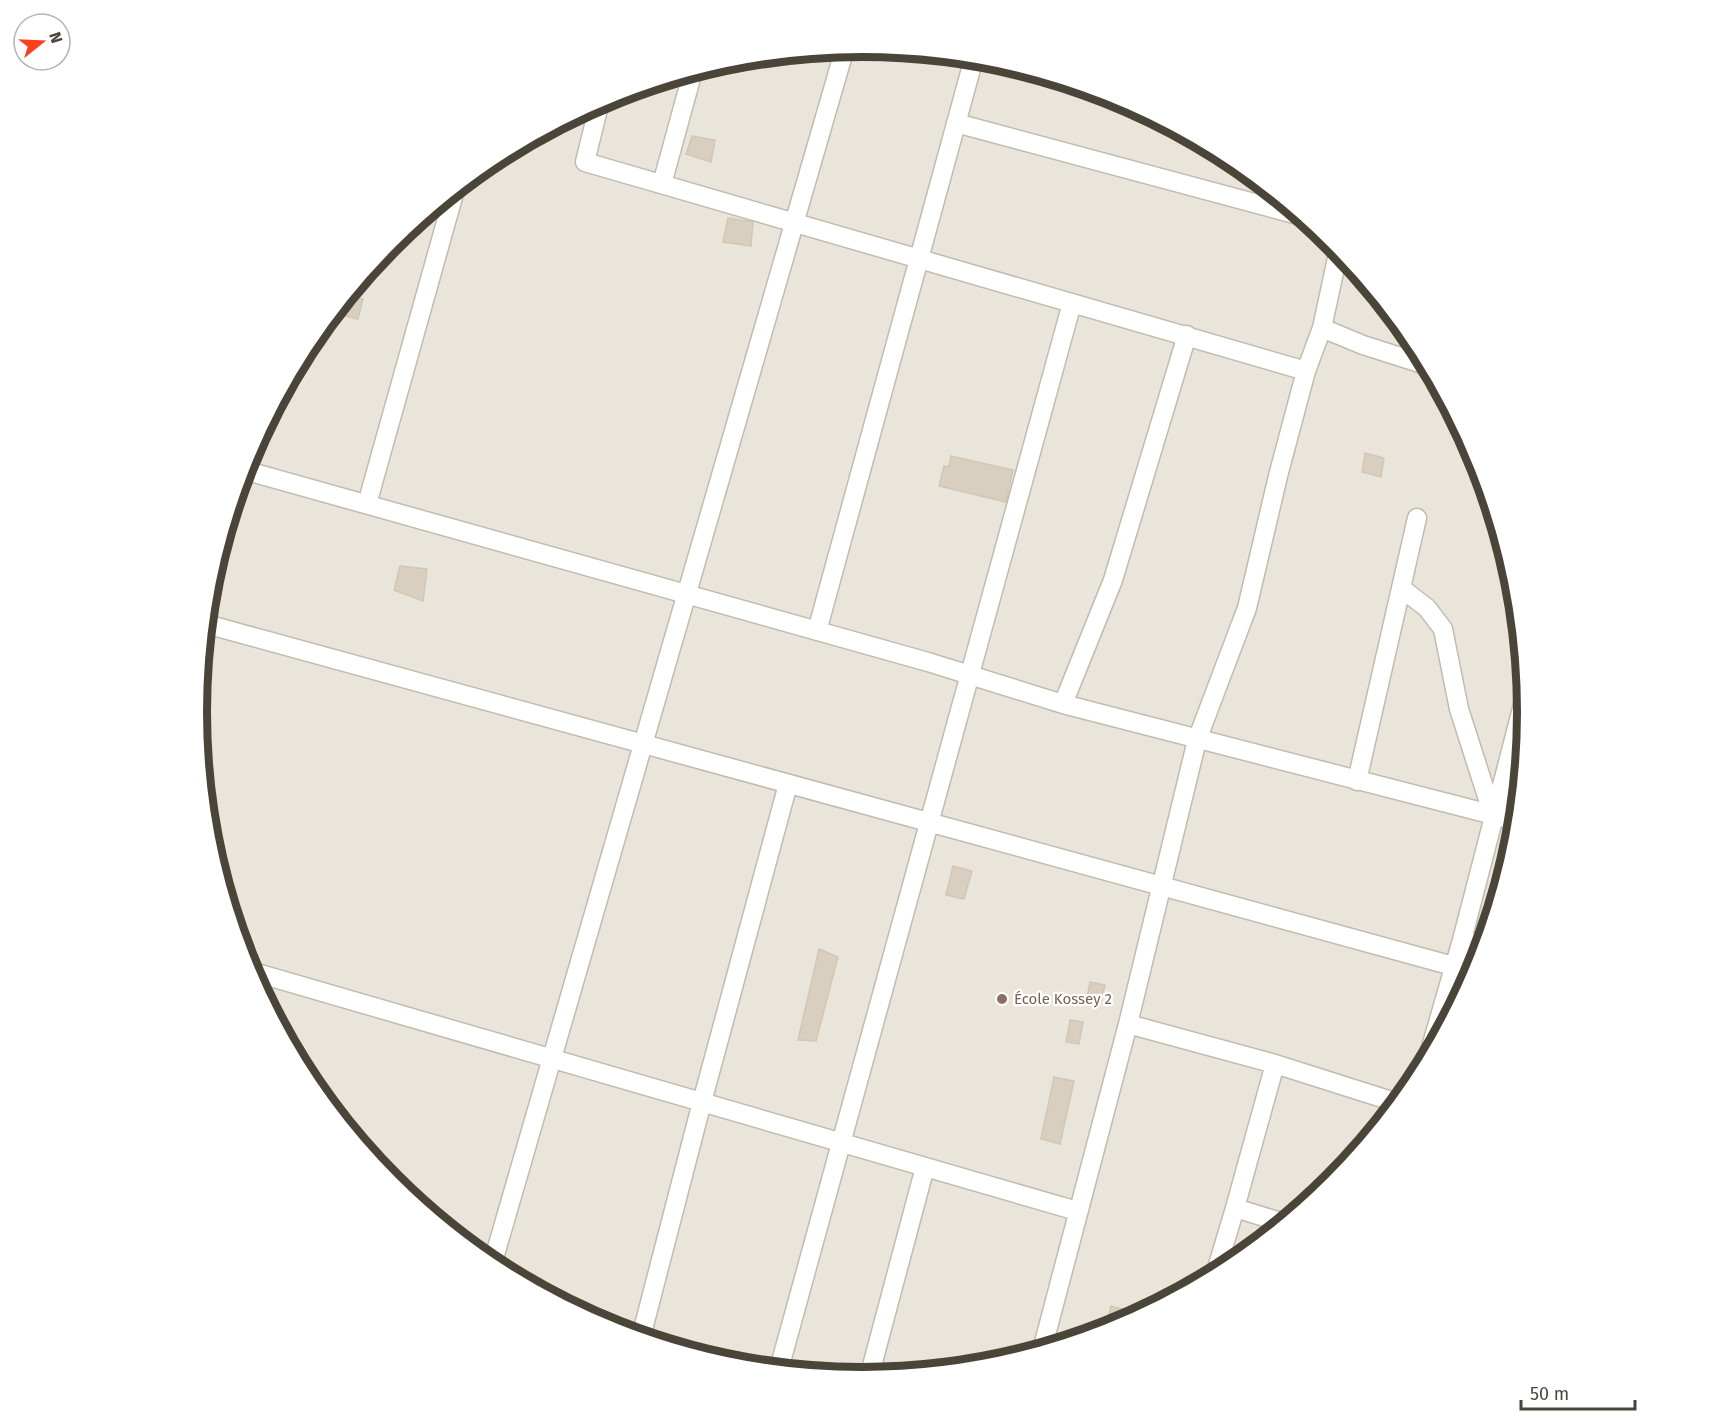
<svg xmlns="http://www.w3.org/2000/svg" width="1725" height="1424" viewBox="0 0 1725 1424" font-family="'Fira Sans',sans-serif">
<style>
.residential{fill:#eae5da}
.building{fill:#d8cfc1;stroke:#d3c7b4;stroke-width:1.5}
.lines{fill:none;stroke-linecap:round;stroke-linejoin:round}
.minor-casing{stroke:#c2bbae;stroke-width:21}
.minor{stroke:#fff;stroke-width:18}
.education-dot{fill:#8d6e63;stroke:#fff;stroke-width:2}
.labels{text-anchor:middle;stroke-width:4.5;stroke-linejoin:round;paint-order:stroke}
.education-label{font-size:15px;fill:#785e54;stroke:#fff;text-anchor:start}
.rim{fill:none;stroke:#4b4439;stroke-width:8}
</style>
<rect width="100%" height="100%" fill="#f6f3ec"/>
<path class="residential" d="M199 712a663 663 0 1 1 1326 0a663 663 0 1 1-1326 0Z"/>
<path class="building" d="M 692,136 L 715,140 L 711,162 L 686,154 Z
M 728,218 L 753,222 L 751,246 L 723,242 Z
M 348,295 L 363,299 L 358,319 L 333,313 Z
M 1365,453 L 1384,458 L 1381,477 L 1362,472 Z
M 951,456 L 1013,470 L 1006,502 L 939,486 L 944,466 L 949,467 Z
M 400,566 L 427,569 L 423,601 L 394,590 Z
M 953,866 L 972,871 L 964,899 L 946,895 Z
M 819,949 L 838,957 L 816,1041 L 798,1040 Z
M 1090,982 L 1105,985 L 1101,1001 L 1087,998 Z
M 1070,1020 L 1083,1022 L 1079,1044 L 1066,1042 Z
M 1054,1077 L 1074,1081 L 1060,1144 L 1041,1139 Z
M 1111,1306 L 1141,1314 L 1117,1327 L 1105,1330 Z"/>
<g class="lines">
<g class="minor-casing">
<path id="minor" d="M 600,101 L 585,162 L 1306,371
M 956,123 L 1302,216
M 662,184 L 693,71
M 1322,328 L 1363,345 L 1429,366
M 244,470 L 928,662 L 1063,704 L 1517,821
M 246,471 L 252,448
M 367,504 L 455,190
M 1401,588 L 1427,608 L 1443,629 L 1459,709 L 1493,815
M 206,624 L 1453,966
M 817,631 L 974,58
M 1063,704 L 1113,580 L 1187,335
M 1357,781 L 1417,518
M 1462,940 L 1484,945
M 250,971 L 1077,1211
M 1128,1024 L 1275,1064 L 1398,1103
M 1427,1061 L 1462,940 L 1526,693
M 1235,1208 L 1284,1223
M 492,1265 L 845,48
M 1215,1275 L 1235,1208 L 1275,1064
M 641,1337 L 702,1102 L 788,784
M 1042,1350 L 1128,1024 L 1197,740 L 1247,608 L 1278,476 L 1306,371 L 1322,328 L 1339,249
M 779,1369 L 1072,303
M 869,1377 L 925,1167"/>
</g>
<use href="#minor" class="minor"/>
</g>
<circle class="education-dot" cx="1002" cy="999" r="6"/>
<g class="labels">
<g class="education-label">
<text x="1014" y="1004">École Kossey 2</text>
</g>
</g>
<path d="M0 0H1725V1424H0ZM207 712a655 655 0 1 1 1310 0a655 655 0 1 1-1310 0Z" fill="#fff" fill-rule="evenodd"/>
<path class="rim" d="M207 712a655 655 0 1 1 1310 0a655 655 0 1 1-1310 0Z"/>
<g transform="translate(42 42) rotate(72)"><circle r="28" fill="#ffffff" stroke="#b7b4b0" stroke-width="1.5"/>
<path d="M0-4.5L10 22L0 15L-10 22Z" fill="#fc3f1d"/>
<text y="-9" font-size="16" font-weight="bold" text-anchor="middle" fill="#4b4439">N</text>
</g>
<path d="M1521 1400v9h114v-9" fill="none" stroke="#4b4439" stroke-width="3"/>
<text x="1530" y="1400" font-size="18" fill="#4b4439" stroke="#ffffff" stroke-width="4.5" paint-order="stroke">50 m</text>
</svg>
